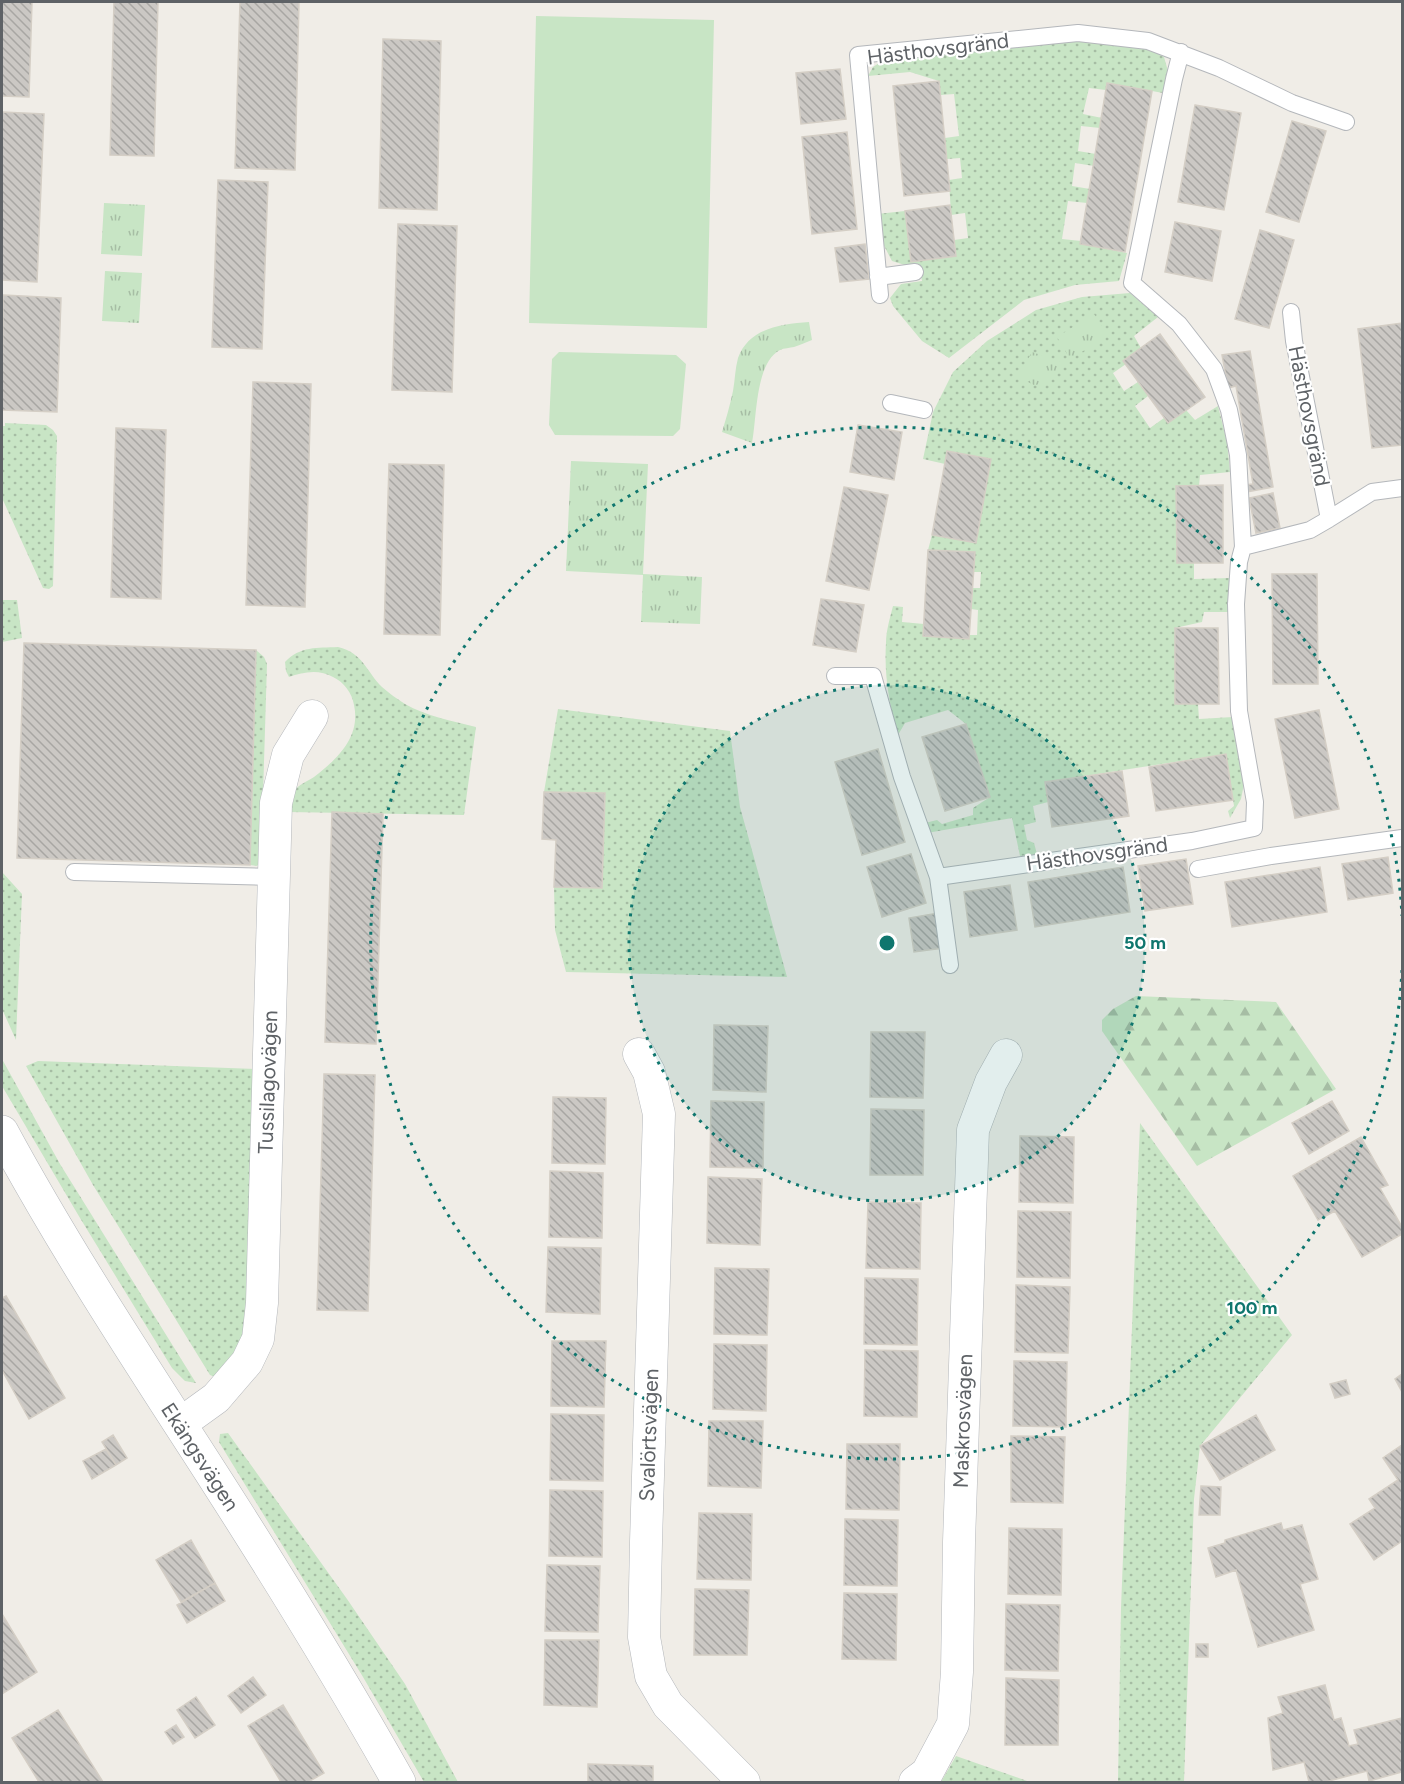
<svg xmlns="http://www.w3.org/2000/svg" width="1404" height="1784" viewBox="0 0 1404 1784" font-family="Figtree,sans-serif">
<style>
.grass{fill:url(#grass-dots)}
.forest{fill:url(#forest-firs)}
.park{fill:url(#park-tufts)}
.garden{fill:#c8e5c5}
.building{fill:url(#building-back-hatch);stroke:#d4cec5;stroke-width:1.5}
.lines{fill:none;stroke-linecap:round;stroke-linejoin:round}
.lane-casing{stroke:#b4b7bb;stroke-width:18}
.street-casing{stroke:#b4b7bb;stroke-width:33}
.secondary-casing{stroke:#b3b6ba;stroke-width:34}
.lane{stroke:#fff;stroke-width:16}
.street{stroke:#fff;stroke-width:32}
.secondary{stroke:#fff;stroke-width:33}
.ring{fill:none;stroke:#0f766e;stroke-width:3;stroke-dasharray:3 6}
.labels{text-anchor:middle;stroke-width:4.5;stroke-linejoin:round;paint-order:stroke}
.street-label{font-size:21px;fill:#5e6266;stroke:#fff}
.centre{fill:#0f766e;stroke:#fff;stroke-width:3}
.ring-label{font-size:18px;text-anchor:middle;font-weight:bold;fill:#0f766e;stroke:#fff;stroke-width:4.5;stroke-linejoin:round;paint-order:stroke}
</style>
<defs>
<pattern id="grass-dots" width="8" height="8" patternUnits="userSpaceOnUse" patternTransform="scale(1.5)"><rect width="8" height="8" fill="#c8e5c5"/><path d="M2 2h.1M6 6h.1" fill="none" stroke="#a6bda4" stroke-width="1.8" stroke-linecap="round"/></pattern>
<pattern id="forest-firs" width="22" height="20" patternUnits="userSpaceOnUse" patternTransform="scale(1.5)"><rect width="22" height="20" fill="#c8e5c5"/><path d="M5 1l3.5 6h-7zM16 11l3.5 6h-7z" fill="#a6bda4"/></pattern>
<pattern id="park-tufts" width="24" height="20" patternUnits="userSpaceOnUse" patternTransform="scale(1.5)"><rect width="24" height="20" fill="#c8e5c5"/><path d="M3 7l-1-3M5 7V3M7 7l1-3M15 17l-1-3M17 17v-4M19 17l1-3" fill="none" stroke="#a6bda4"/></pattern>
<pattern id="building-back-hatch" width="6" height="6" patternUnits="userSpaceOnUse" patternTransform="scale(1.5)"><rect width="6" height="6" fill="#cbc8c4"/><path d="M-1 5l2 2M0 0l6 6M5-1l2 2" fill="none" stroke="#a8a6a3"/></pattern>
</defs>
<rect width="100%" height="100%" fill="#f0ede7"/>
<path class="grass" d="M 1072,42 L 1103,42 L 1148,48 L 1164,57 L 1168,71 L 1163,93 L 1108,83 L 1106,90 L 1089,88 L 1083,114 L 1102,118 L 1100,128 L 1081,126 L 1078,151 L 1096,154 L 1094,166 L 1075,163 L 1072,186 L 1090,189 L 1087,203 L 1068,201 L 1062,239 L 1081,241 L 1081,244 L 1127,253 L 1119,281 L 1075,285 L 1024,300 L 949,358 L 922,341 L 893,306 L 890,298 L 901,284 L 922,281 L 919,264 L 908,266 L 892,261 L 881,240 L 877,214 L 905,211 L 911,261 L 956,256 L 954,240 L 968,238 L 965,213 L 951,215 L 949,180 L 962,178 L 960,158 L 947,159 L 945,138 L 959,136 L 954,94 L 941,95 L 939,81 L 910,72 L 868,76 L 873,67 L 882,61 Z
M 1130,293 L 1158,317 L 1134,336 L 1141,348 L 1126,364 L 1113,373 L 1124,391 L 1138,382 L 1148,396 L 1135,406 L 1150,428 L 1164,418 L 1168,423 L 1186,410 L 1195,420 L 1218,406 L 1227,442 L 1230,472 L 1200,475 L 1199,486 L 1176,486 L 1177,563 L 1194,563 L 1194,579 L 1230,578 L 1230,612 L 1204,612 L 1202,622 L 1175,628 L 1175,704 L 1198,704 L 1199,719 L 1233,717 L 1245,779 L 1241,799 L 1230,818 L 1228,811 L 1234,806 L 1226,754 L 1046,782 L 1048,802 L 1033,806 L 1036,822 L 1024,825 L 1027,840 L 1034,843 L 1037,854 L 1020,856 L 1012,818 L 927,833 L 925,823 L 937,820 L 942,824 L 973,815 L 973,808 L 990,797 L 966,724 L 948,710 L 905,723 L 898,735 C 889,704 884,675 886,643 C 886,631 890,618 893,606 L 903,607 L 902,622 L 924,624 L 969,638 L 969,635 L 977,635 L 978,610 L 971,609 L 973,588 L 980,588 L 981,572 L 974,572 L 975,552 L 928,550 L 932,535 L 976,543 L 991,459 L 945,464 L 923,459 L 933,412 L 953,372 L 987,341 L 1036,310 L 1082,297 Z
M 5,423 L 46,425 L 53,430 L 57,436 L 53,586 L 49,589 L 43,588 L 2,498 L 2,426 L 5,426 Z
M 2,600 L 17,600 L 22,638 L 2,642 Z
M 338,647 C 363,653 366,671 382,687 C 389,693 397,699 405,704 C 426,716 452,721 476,727 L 464,815 L 288,812 C 290,806 291,795 295,790 C 298,785 308,781 314,777 C 337,759 361,737 354,705 C 352,693 344,682 333,677 C 319,669 303,672 289,677 L 286,671 L 285,662 C 300,646 317,648 338,647 Z
M 256,650 L 264,657 L 267,664 L 261,861 L 257,866 L 250,865 Z
M 558,709 L 730,731 L 740,807 L 787,977 L 566,972 L 555,930 L 554,887 L 602,888 L 605,794 L 544,792 Z
M 2,872 L 22,894 L 16,1040 L 2,1009 Z
M 2,1059 L 60,1164 L 196,1383 L 185,1381 L 172,1368 L 80,1218 L 2,1086 Z
M 38,1061 L 256,1069 L 247,1317 C 242,1348 235,1354 215,1377 L 210,1375 L 93,1185 L 26,1066 Z
M 1140,1123 L 1292,1335 L 1200,1446 L 1194,1499 L 1184,1782 L 1118,1782 L 1121,1608 Z
M 228,1433 L 347,1599 L 405,1684 L 458,1782 L 424,1782 L 363,1677 L 219,1442 L 220,1434 Z
M 956,1756 L 1030,1782 L 941,1782 Z"/>
<path class="forest" d="M 1136,996 L 1276,1002 L 1336,1089 L 1197,1166 L 1102,1031 L 1102,1020 L 1113,1009 Z"/>
<path class="park" d="M 104,203 L 145,205 L 142,256 L 101,254 Z
M 105,271 L 142,273 L 139,323 L 102,321 Z
M 1094,314 L 1108,336 L 1070,359 L 1057,337 Z
M 809,322 L 812,340 C 806,342 801,345 794,347 C 790,348 784,348 780,350 C 755,363 757,418 752,443 L 722,432 C 726,419 730,405 733,391 C 735,380 735,369 738,358 C 749,328 781,324 809,322 Z
M 1032,352 L 1062,362 L 1049,383 L 1034,385 L 1018,377 Z
M 571,461 L 648,464 L 643,574 L 702,577 L 700,624 L 641,622 L 643,575 L 566,571 Z"/>
<path class="garden" d="M 536,16 L 714,20 L 707,328 L 529,323 Z
M 559,352 L 676,355 L 686,364 L 680,429 L 673,436 L 555,435 L 549,425 L 552,359 Z"/>
<path class="building" d="M 2,2 L 32,2 L 29,97 L 2,96 Z
M 114,2 L 158,2 L 154,156 L 110,155 Z
M 240,2 L 299,2 L 295,170 L 235,168 Z
M 383,39 L 441,41 L 437,210 L 379,208 Z
M 840,69 L 846,119 L 801,124 L 796,73 Z
M 939,81 L 950,191 L 904,196 L 893,86 Z
M 1107,83 L 1152,91 L 1125,252 L 1080,244 Z
M 1195,105 L 1241,113 L 1224,210 L 1178,202 Z
M 2,112 L 44,114 L 37,282 L 2,280 Z
M 1292,121 L 1326,131 L 1299,222 L 1266,212 Z
M 847,132 L 857,229 L 812,234 L 802,137 Z
M 218,180 L 268,182 L 262,349 L 212,347 Z
M 950,205 L 956,256 L 911,262 L 905,211 Z
M 1175,222 L 1221,231 L 1212,281 L 1165,272 Z
M 398,224 L 457,226 L 452,392 L 392,390 Z
M 1260,230 L 1294,240 L 1269,328 L 1235,319 Z
M 865,244 L 869,279 L 840,282 L 835,248 Z
M 3,295 L 61,298 L 57,412 L 2,410 Z
M 1402,323 L 1402,445 L 1372,448 L 1358,329 Z
M 1160,334 L 1205,397 L 1168,423 L 1123,361 Z
M 1250,351 L 1273,487 L 1246,492 L 1245,485 L 1253,484 L 1236,386 L 1228,388 L 1222,355 Z
M 253,382 L 311,384 L 305,607 L 246,605 Z
M 858,425 L 902,432 L 894,480 L 850,472 Z
M 116,428 L 166,430 L 161,599 L 111,597 Z
M 947,451 L 991,459 L 976,543 L 932,535 Z
M 389,464 L 444,465 L 440,635 L 384,634 Z
M 1223,485 L 1223,563 L 1177,563 L 1176,486 Z
M 844,487 L 888,495 L 869,590 L 826,581 Z
M 1273,493 L 1280,528 L 1256,533 L 1249,498 Z
M 928,550 L 975,552 L 969,639 L 923,636 Z
M 1272,574 L 1317,574 L 1318,684 L 1273,684 Z
M 821,599 L 864,605 L 856,652 L 813,645 Z
M 1175,628 L 1218,628 L 1219,704 L 1175,704 Z
M 24,643 L 256,650 L 250,865 L 17,858 Z
M 1319,710 L 1339,809 L 1295,818 L 1275,719 Z
M 966,724 L 990,797 L 945,811 L 922,737 Z
M 878,749 L 905,842 L 862,855 L 835,762 Z
M 1226,754 L 1233,800 L 1156,811 L 1149,767 Z
M 1122,771 L 1129,816 L 1052,827 L 1045,782 Z
M 544,792 L 605,793 L 602,888 L 554,887 L 556,840 L 542,839 Z
M 332,812 L 383,814 L 376,1044 L 325,1042 Z
M 911,854 L 926,903 L 882,917 L 867,867 Z
M 1388,857 L 1393,893 L 1348,900 L 1342,864 Z
M 1186,859 L 1193,904 L 1145,911 L 1138,866 Z
M 1123,867 L 1130,912 L 1035,927 L 1028,882 Z
M 1320,867 L 1327,912 L 1232,927 L 1225,882 Z
M 1010,885 L 1017,930 L 970,937 L 964,892 Z
M 938,913 L 943,948 L 914,952 L 909,918 Z
M 714,1025 L 768,1026 L 766,1092 L 713,1090 Z
M 871,1032 L 925,1032 L 923,1098 L 870,1097 Z
M 324,1074 L 375,1075 L 368,1311 L 317,1310 Z
M 553,1097 L 606,1098 L 605,1164 L 552,1163 Z
M 711,1101 L 764,1102 L 763,1168 L 710,1167 Z
M 1332,1101 L 1349,1131 L 1309,1154 L 1292,1123 Z
M 871,1109 L 924,1110 L 923,1175 L 870,1175 Z
M 1020,1136 L 1074,1137 L 1073,1203 L 1019,1202 Z
M 1361,1137 L 1388,1185 L 1380,1188 L 1402,1227 L 1402,1234 L 1362,1257 L 1335,1211 L 1318,1220 L 1293,1176 Z
M 550,1171 L 603,1173 L 602,1238 L 549,1237 Z
M 708,1177 L 762,1179 L 760,1245 L 707,1243 Z
M 868,1202 L 921,1203 L 920,1269 L 866,1268 Z
M 1018,1211 L 1071,1212 L 1070,1278 L 1017,1277 Z
M 548,1247 L 601,1248 L 600,1314 L 546,1312 Z
M 715,1268 L 769,1269 L 767,1335 L 714,1334 Z
M 865,1278 L 918,1279 L 917,1345 L 864,1344 Z
M 1016,1285 L 1070,1287 L 1068,1353 L 1015,1352 Z
M 6,1296 L 65,1398 L 29,1419 L 2,1370 L 2,1298 Z
M 552,1341 L 606,1341 L 604,1407 L 551,1406 Z
M 714,1344 L 767,1345 L 766,1411 L 713,1409 Z
M 865,1350 L 918,1351 L 917,1417 L 864,1416 Z
M 1014,1361 L 1067,1362 L 1066,1427 L 1013,1426 Z
M 1402,1374 L 1402,1392 L 1395,1379 Z
M 1346,1380 L 1350,1394 L 1335,1398 L 1330,1384 Z
M 551,1414 L 604,1415 L 603,1481 L 550,1480 Z
M 1256,1415 L 1275,1450 L 1220,1480 L 1200,1446 Z
M 709,1421 L 763,1421 L 761,1488 L 708,1486 Z
M 113,1435 L 127,1458 L 116,1465 L 102,1442 Z
M 1011,1436 L 1065,1437 L 1063,1503 L 1011,1502 Z
M 847,1444 L 900,1444 L 899,1510 L 846,1509 Z
M 1402,1445 L 1402,1541 L 1374,1560 L 1350,1524 L 1375,1508 L 1369,1499 L 1398,1480 L 1383,1458 Z
M 106,1449 L 116,1465 L 92,1479 L 83,1461 Z
M 1201,1486 L 1221,1487 L 1220,1515 L 1199,1515 Z
M 550,1490 L 603,1491 L 602,1557 L 549,1556 Z
M 699,1513 L 752,1514 L 751,1580 L 697,1579 Z
M 845,1519 L 898,1520 L 897,1586 L 844,1585 Z
M 1281,1523 L 1283,1530 L 1302,1525 L 1318,1579 L 1300,1584 L 1314,1630 L 1258,1647 L 1236,1570 L 1216,1577 L 1208,1548 L 1225,1543 L 1225,1540 Z
M 1009,1528 L 1062,1529 L 1061,1595 L 1008,1594 Z
M 191,1540 L 215,1583 L 181,1602 L 156,1560 Z
M 547,1565 L 600,1566 L 598,1632 L 545,1631 Z
M 215,1583 L 225,1601 L 187,1623 L 177,1605 Z
M 695,1589 L 749,1590 L 747,1655 L 694,1655 Z
M 844,1593 L 897,1594 L 896,1660 L 842,1659 Z
M 1006,1604 L 1060,1605 L 1058,1671 L 1005,1670 Z
M 2,1614 L 37,1672 L 2,1694 Z
M 545,1640 L 599,1640 L 597,1707 L 544,1705 Z
M 1196,1644 L 1208,1644 L 1208,1657 L 1196,1657 Z
M 253,1677 L 266,1695 L 241,1713 L 228,1696 Z
M 1006,1678 L 1059,1680 L 1058,1745 L 1005,1745 Z
M 1325,1685 L 1334,1720 L 1341,1718 L 1349,1746 L 1358,1744 L 1354,1730 L 1402,1718 L 1402,1772 L 1369,1781 L 1367,1771 L 1325,1782 L 1309,1782 L 1304,1762 L 1273,1770 L 1268,1718 L 1283,1713 L 1278,1697 Z
M 196,1697 L 215,1725 L 195,1738 L 177,1710 Z
M 283,1705 L 324,1773 L 308,1782 L 281,1782 L 248,1726 Z
M 58,1710 L 103,1782 L 39,1782 L 12,1738 Z
M 176,1725 L 184,1737 L 173,1744 L 165,1732 Z
M 588,1764 L 653,1766 L 653,1782 L 588,1782 Z"/>
<g class="lines">
<g class="lane-casing">
<path id="lane" d="M 878,277 L 915,272
M 880,295 L 858,55 L 1078,33 L 1148,41 L 1219,68 L 1292,103 L 1346,122
M 1291,312 L 1294,341 L 1329,519 L 1372,492 L 1402,488
M 891,403 L 924,410
M 1243,547 L 1310,530 L 1329,519
M 835,676 L 873,676 L 902,777 L 938,877 L 1192,841 L 1254,828 L 1255,802 L 1239,711 L 1236,604 L 1239,562 L 1243,547 L 1238,455 L 1229,410 L 1214,369 L 1179,324 L 1132,283 L 1174,79 L 1181,52
M 1198,869 L 1271,856 L 1402,838
M 74,872 L 274,877
M 938,877 L 950,965"/>
</g>
<g class="street-casing">
<path id="street" d="M 639,1054 L 649,1072 L 659,1114 L 646,1542 L 644,1637 L 651,1676 L 668,1705 L 744,1782
M 180,1424 L 216,1398 L 247,1362 L 258,1339 L 262,1303 L 276,803 L 288,755 L 312,716
M 915,1782 L 927,1773 L 953,1724 L 957,1672 L 959,1542 L 973,1130 L 991,1082 L 1006,1055"/>
</g>
<g class="secondary-casing">
<path id="secondary" d="M 2,1132 C 56,1232 119,1330 181,1426 C 257,1543 331,1661 399,1782"/>
</g>
<use href="#lane" class="lane"/>
<use href="#street" class="street"/>
<use href="#secondary" class="secondary"/>
</g>
<circle cx="887" cy="943" r="258" fill="#0f766e" fill-opacity=".12"/>
<g class="ring">
<circle cx="887" cy="943" r="258"/>
<path d="M1402 970A516 516 0 1 1 1402 916"/>
</g>
<g class="labels">
<g class="street-label">
<text transform="translate(938 49) rotate(-7)" y="7">Hästhovsgränd</text>
<text transform="translate(1309 416) rotate(79)" y="7">Hästhovsgränd</text>
<text transform="translate(1097 854) rotate(-8)" y="7">Hästhovsgränd</text>
<text transform="translate(268 1082) rotate(-88)" y="7">Tussilagovägen</text>
<text transform="translate(963 1421) rotate(-88)" y="7">Maskrosvägen</text>
<text transform="translate(649 1435) rotate(-88)" y="7">Svalörtsvägen</text>
<text transform="translate(200 1457) rotate(57)" y="7">Ekängsvägen</text>
</g>
</g>
<circle cx="887" cy="943" r="9" class="centre"/>
<g class="ring-label">
<text x="1145" y="949">50 m</text>
<text x="1252" y="1314">100 m</text>
</g>
<rect width="1404" height="1784" fill="none" stroke="#5e6266" stroke-width="6"/>
</svg>
